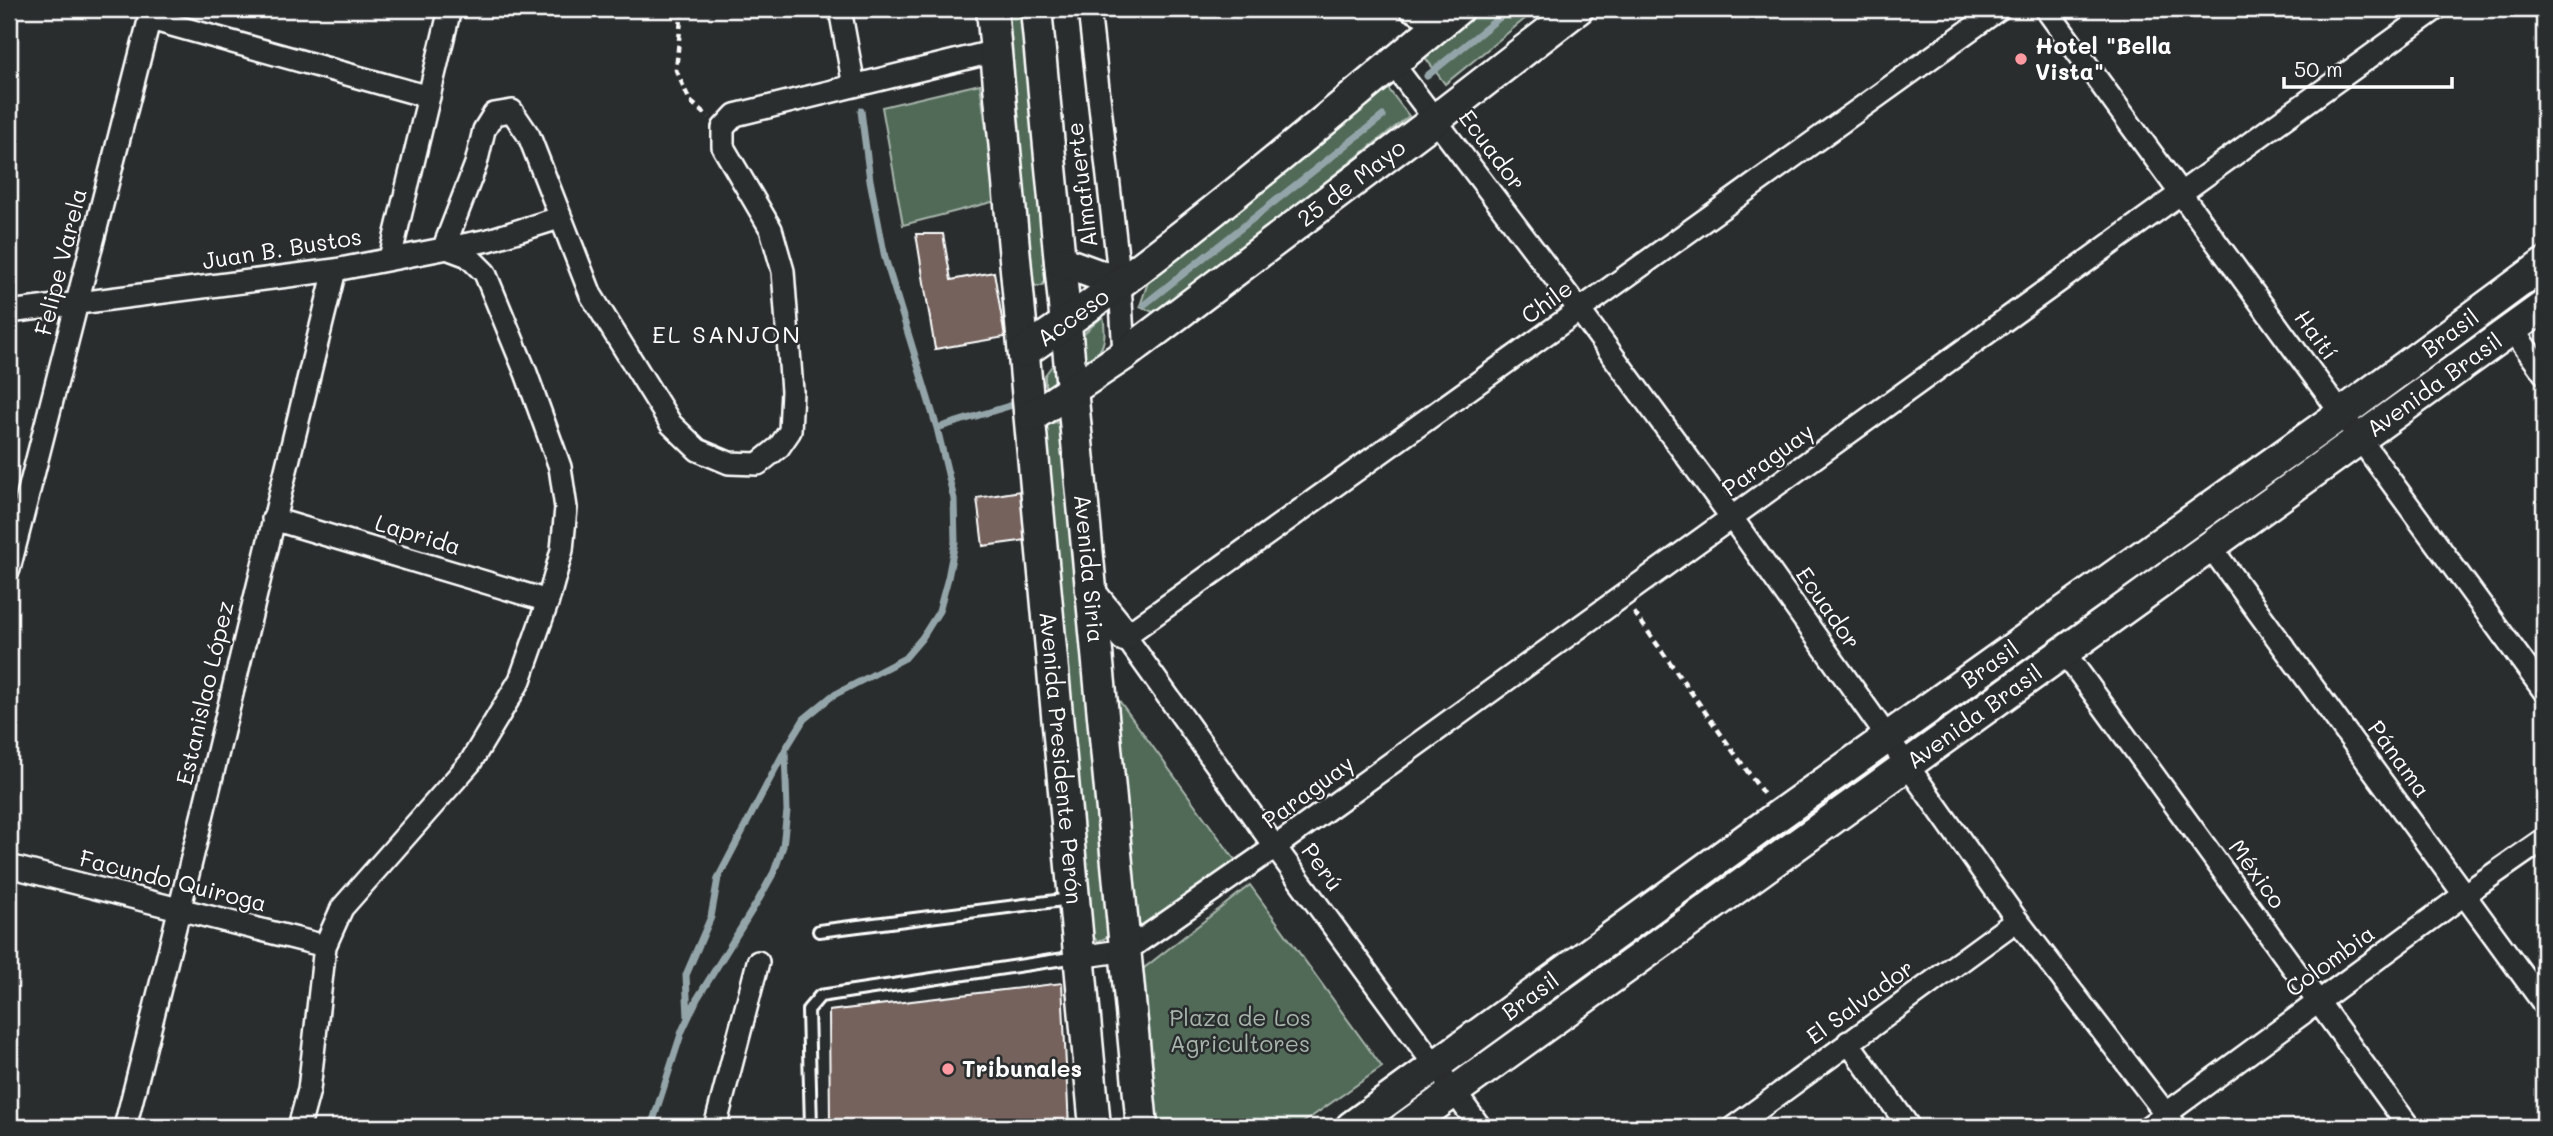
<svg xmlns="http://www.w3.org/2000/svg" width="2553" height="1136" viewBox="0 0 2553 1136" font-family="Mali,sans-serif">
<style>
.green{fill:#516b59;stroke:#a8b5ac;stroke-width:2}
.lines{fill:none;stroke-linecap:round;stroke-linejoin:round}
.stream{stroke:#94a5aa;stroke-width:7}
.building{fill:#74625d;stroke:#fff;stroke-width:2}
.lane-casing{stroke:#fff;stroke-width:16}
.street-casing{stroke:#fff;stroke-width:26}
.secondary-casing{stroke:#fff;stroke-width:35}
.path{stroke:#fff;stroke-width:4.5;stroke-dasharray:7 5;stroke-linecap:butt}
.lane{stroke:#2a2d2e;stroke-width:10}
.street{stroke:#2a2d2e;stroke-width:21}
.secondary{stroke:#2a2d2e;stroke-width:30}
.poi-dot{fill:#ff9aa2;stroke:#2a2d2e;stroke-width:2.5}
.labels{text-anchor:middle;stroke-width:5;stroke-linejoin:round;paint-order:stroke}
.poi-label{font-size:23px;font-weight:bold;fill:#fff;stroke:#2a2d2e;text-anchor:start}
.street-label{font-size:23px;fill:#fff;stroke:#2a2d2e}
.park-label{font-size:23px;fill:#a8b5ac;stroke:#2a2d2e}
.neighbourhood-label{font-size:24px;letter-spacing:2px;fill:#fff;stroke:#2a2d2e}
</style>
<rect width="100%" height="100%" fill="#2a2d2e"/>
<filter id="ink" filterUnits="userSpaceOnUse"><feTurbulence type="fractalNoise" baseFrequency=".0143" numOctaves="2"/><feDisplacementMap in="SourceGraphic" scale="14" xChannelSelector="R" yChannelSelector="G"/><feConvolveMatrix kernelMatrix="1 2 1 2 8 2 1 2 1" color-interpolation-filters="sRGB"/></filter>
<g filter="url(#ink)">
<path class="green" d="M 1005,9 L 1025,9 L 1048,277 L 1042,286 L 1036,286 L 1032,281 Z
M 1481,9 L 1537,9 L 1445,84 L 1424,56 Z
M 980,84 L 996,201 L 903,225 L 882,107 Z
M 1387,87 L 1409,116 L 1157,314 L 1140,306 L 1150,276 Z
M 1103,316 C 1108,344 1102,352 1082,370 L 1079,338 Z
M 1057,359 L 1062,388 L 1051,389 L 1045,385 L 1045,375 Z
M 1056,422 L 1061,424 L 1110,933 L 1106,938 L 1098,941 L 1090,935 L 1043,429 L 1046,425 Z
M 1113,692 L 1238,864 L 1138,933 Z
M 1250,885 L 1382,1067 L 1297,1127 L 1153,1127 L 1139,972 Z"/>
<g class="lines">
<path class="stream" d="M 1427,76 L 1510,9
M 1145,304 L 1383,116
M 937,428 L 1019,403
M 688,1017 L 686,975 L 711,917 L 718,878 L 783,754
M 651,1127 L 682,1031 L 697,999 L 759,899 L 774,872 L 783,846 L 787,811 L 785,750 L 804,719 L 832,696 L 905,658 L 922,638 L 939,611 L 948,578 L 955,542 L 954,499 L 937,428 L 885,258 L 870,180 L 861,111"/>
</g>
<path class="building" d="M 916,234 L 943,234 L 951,280 L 994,272 L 1005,337 L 935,349 Z
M 1021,491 L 1027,540 L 983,546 L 977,498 Z
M 1062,983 L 1069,1127 L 830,1127 L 829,1011 Z"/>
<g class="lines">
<g class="lane-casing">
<path id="lane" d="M 819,931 L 1071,899
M 811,1127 L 808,1010 L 820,996 L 1077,957"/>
</g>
<g class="street-casing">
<path id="street" d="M 840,9 L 854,86
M 1089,9 L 1120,283 L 1124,355
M 1410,9 L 1440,24
M 2046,9 L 2544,691
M 150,19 L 429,97
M 1393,64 L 1580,311 L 1732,518 L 2017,920 L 2176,1127
M 390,258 L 450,9
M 9,312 L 335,270 L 489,240 L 559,218
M 2512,329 L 2544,373
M 273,519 L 548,601
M 2210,546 L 2544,1004
M 9,569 L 152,9
M 2064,652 L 2409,1127
M 9,866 L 325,946
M 1079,957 L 1127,950 L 1275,847 L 2436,9
M 1848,1042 L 1909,1127
M 125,1127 C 198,842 264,556 335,270
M 299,1127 L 309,1090 L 325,946 L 342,908 L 470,763 L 520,680 L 548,601 L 562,550 L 566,508 L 560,467 L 526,373 L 485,273 L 468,256 L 444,247 L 476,164 L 484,130 L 494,114 L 512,111 L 529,136 L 591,295 L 671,424 L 698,450 L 729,463 L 758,464 L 779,447 L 790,431 L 792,391 L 783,271 L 771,229 L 723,147 L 723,128 L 735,115 L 996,51
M 715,1127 L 758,962
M 1480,1127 L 1275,847 L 1125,636 L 1999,9
M 1734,1127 L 2017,920
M 2148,1127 L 2465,894 L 2544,839"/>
</g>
<g class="secondary-casing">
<g id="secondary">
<path id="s1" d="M 992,9 L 1095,1127"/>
<path id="s2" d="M 1036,9 L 1142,1127"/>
<path d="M 1060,261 L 1120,283"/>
<path id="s3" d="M 1024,352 C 1176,248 1316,127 1458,9"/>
<path id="s4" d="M 1031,417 L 1124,355 L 1436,119 L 1578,9"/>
<path d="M 1092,595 L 1125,636"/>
<path id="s5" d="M 1351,1127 L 1779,815 L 2341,414 L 2544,264"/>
<path id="s6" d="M 1405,1127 L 2544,306"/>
</g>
</g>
<path class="path" d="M 682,9 L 676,70 L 690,101 L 709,117
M 1634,612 L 1765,796"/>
<use href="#lane" class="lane"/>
<use href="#street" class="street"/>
<use href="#secondary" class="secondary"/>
</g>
</g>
<g class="poi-dot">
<circle cx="2021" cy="59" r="7"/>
<circle cx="948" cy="1069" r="7"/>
</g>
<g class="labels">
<g class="poi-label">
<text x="2035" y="54">Hotel "Bella<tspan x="2035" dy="26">Vista"</tspan></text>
<text x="962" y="1077">Tribunales</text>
</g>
<g class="street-label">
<text transform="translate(1492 150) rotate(53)" y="8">Ecuador</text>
<text dy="8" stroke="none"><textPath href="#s4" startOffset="397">25 de Mayo</textPath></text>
<text transform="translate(1082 185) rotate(-97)" y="8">Almafuerte</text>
<text transform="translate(282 249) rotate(-9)" y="8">Juan B. Bustos</text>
<text transform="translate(61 262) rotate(-76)" y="8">Felipe Varela</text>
<text transform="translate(1547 302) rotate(-36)" y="8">Chile</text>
<text dy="8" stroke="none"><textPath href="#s3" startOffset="60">Acceso</textPath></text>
<text dy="8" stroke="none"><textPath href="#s5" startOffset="1356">Brasil</textPath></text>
<text transform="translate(2316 335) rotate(54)" y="8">Haití</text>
<text dy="8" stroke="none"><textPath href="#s6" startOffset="1269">Avenida Brasil</textPath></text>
<text transform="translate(1768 460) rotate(-36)" y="8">Paraguay</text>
<text transform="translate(418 535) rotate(17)" y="8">Laprida</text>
<text dy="8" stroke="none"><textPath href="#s2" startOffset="562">Avenida Siria</textPath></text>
<text transform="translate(1828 608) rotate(55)" y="8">Ecuador</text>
<text dy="8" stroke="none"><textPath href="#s5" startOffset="789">Brasil</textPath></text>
<text transform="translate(205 693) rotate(-77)" y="8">Estanislao López</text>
<text dy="8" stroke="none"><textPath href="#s6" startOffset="702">Avenida Brasil</textPath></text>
<text dy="8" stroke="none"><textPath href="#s1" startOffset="752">Avenida Presidente Perón</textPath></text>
<text transform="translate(2399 759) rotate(54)" y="8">Pánama</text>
<text transform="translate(1308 792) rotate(-36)" y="8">Paraguay</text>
<text transform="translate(1322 867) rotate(54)" y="8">Perú</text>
<text transform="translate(2257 874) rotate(54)" y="8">México</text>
<text transform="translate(173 881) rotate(14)" y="8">Facundo Quiroga</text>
<text transform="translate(2330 961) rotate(-36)" y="8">Colombia</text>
<text dy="8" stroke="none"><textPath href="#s5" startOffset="222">Brasil</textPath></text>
<text transform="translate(1860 1002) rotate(-36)" y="8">El Salvador</text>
</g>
<g class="park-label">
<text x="1240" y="1026">Plaza de Los<tspan x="1240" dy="26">Agricultores</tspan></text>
</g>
<g class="neighbourhood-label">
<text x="727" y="343">EL SANJON</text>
</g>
</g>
<rect width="2553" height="1136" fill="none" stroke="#2a2d2e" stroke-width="35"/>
<rect x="18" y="18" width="2518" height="1101" fill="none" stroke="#fff" stroke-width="2.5" filter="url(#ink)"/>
<path d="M2284 77v10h168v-10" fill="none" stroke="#ffffff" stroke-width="3.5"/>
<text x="2294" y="77" font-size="21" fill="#ffffff" stroke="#2a2d2e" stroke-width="5" paint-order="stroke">50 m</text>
</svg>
